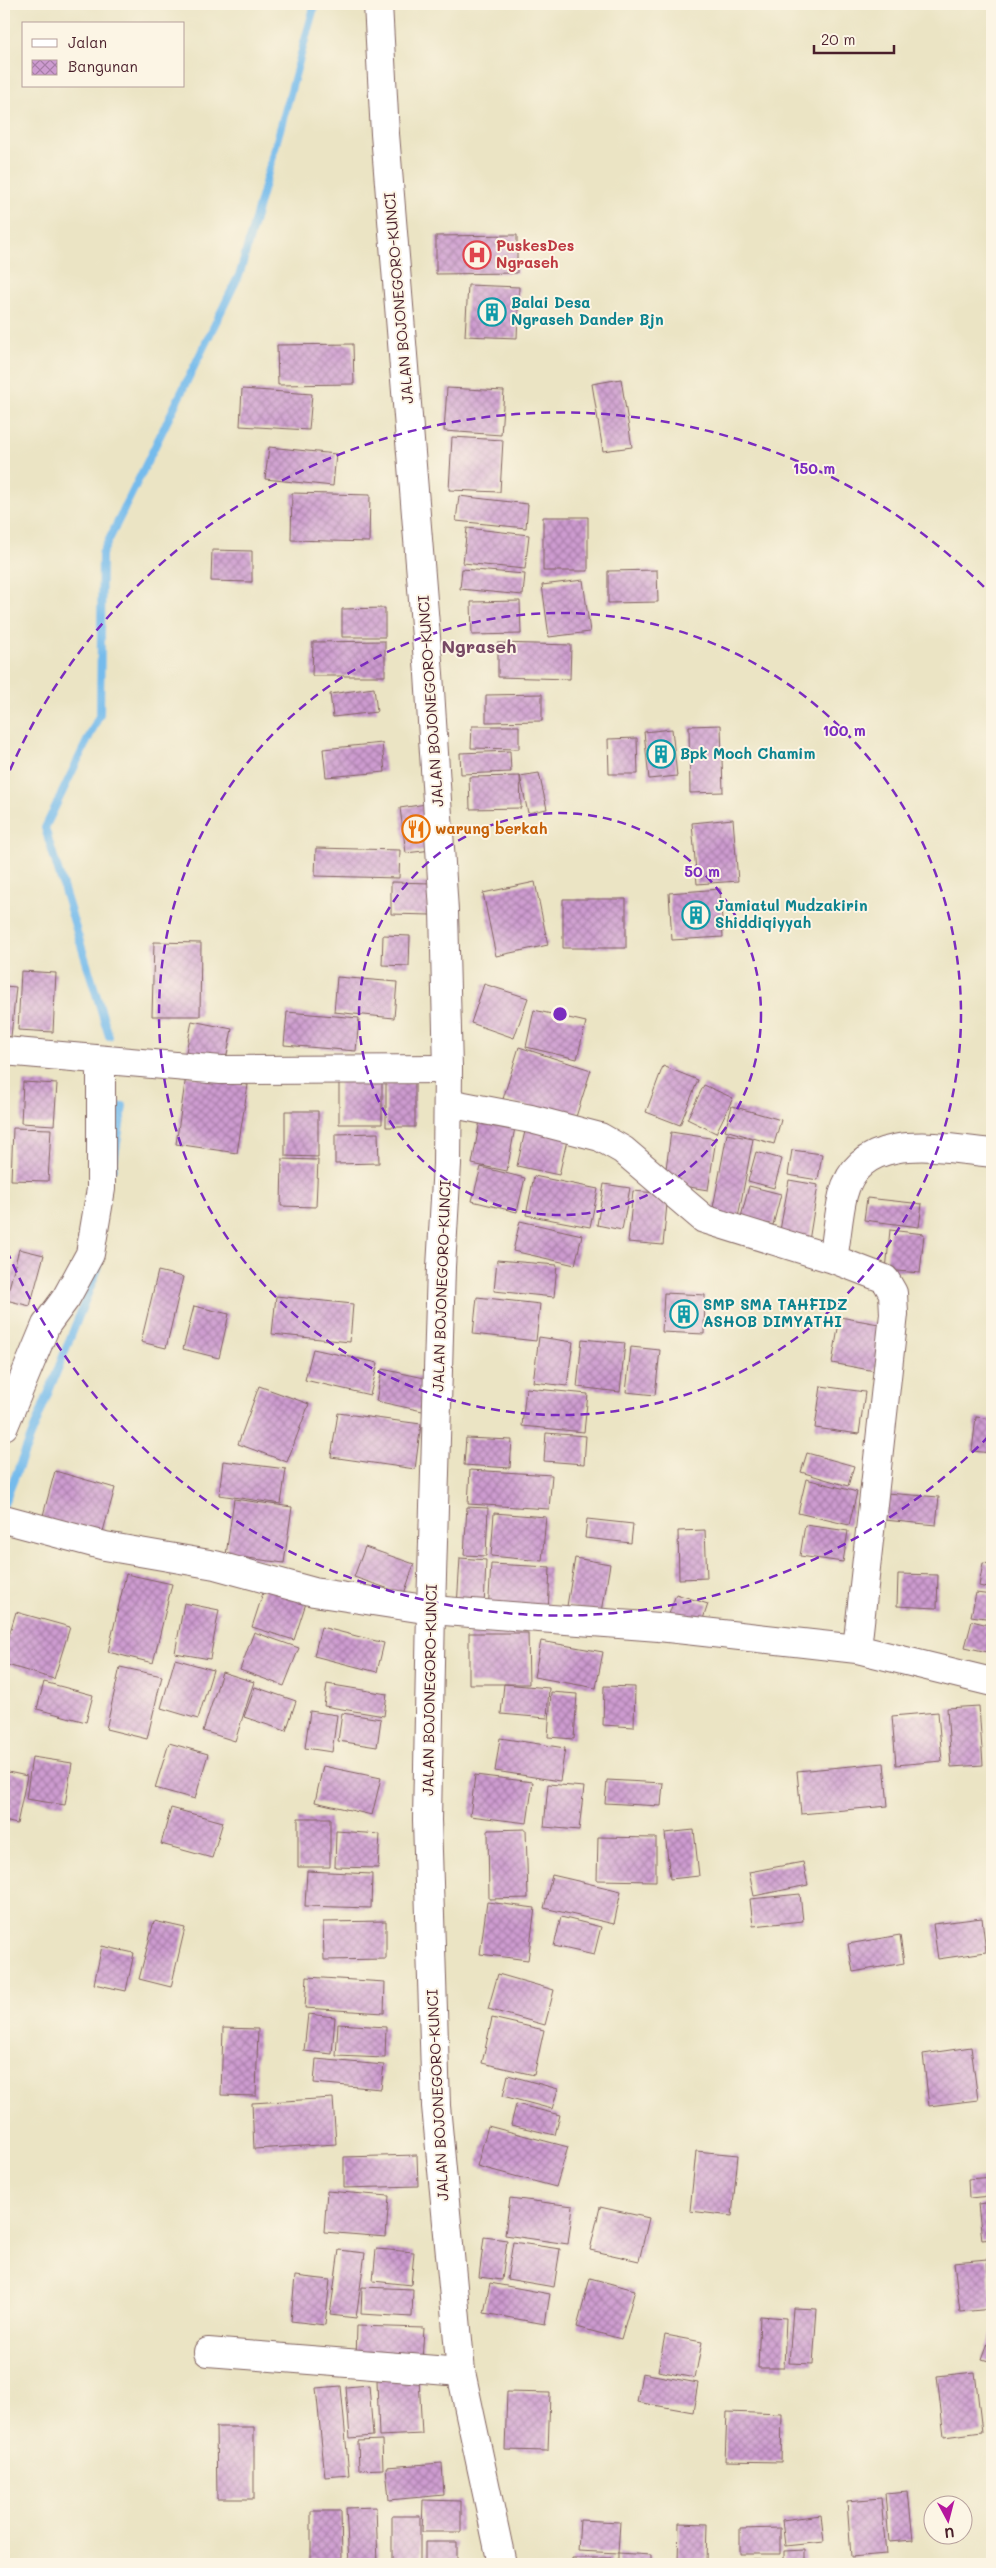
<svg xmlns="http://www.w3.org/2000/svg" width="996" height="2568" viewBox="0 0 996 2568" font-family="Mali,sans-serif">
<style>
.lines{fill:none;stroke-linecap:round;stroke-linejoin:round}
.stream{stroke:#75bbec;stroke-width:8}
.building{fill:url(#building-cross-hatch)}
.minor-casing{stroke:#826461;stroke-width:30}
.major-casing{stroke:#826461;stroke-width:30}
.minor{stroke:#fff;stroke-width:28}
.major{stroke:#fff;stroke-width:28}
.ring{fill:none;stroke:#7b2cbf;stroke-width:2.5;stroke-dasharray:9 6}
.labels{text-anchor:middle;stroke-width:4;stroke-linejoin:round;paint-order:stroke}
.health-label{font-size:15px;font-weight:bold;fill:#be3a42;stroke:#fcf5e5;text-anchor:start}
.street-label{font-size:15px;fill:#4a1f2b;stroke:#fcf5e5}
.culture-label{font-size:15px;font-weight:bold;fill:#0d838f;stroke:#fcf5e5;text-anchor:start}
.food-label{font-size:15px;font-weight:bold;fill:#c56008;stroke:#fcf5e5;text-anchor:start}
.quarter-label{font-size:18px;font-weight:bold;fill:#784a65;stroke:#fcf5e5}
.centre{fill:#7b2cbf;stroke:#fcf5e5;stroke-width:2.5}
.ring-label{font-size:15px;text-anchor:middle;font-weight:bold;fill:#7b2cbf;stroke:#fcf5e5;stroke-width:4;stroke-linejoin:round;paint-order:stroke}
</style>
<defs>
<pattern id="building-cross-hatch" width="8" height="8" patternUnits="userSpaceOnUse" patternTransform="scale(1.25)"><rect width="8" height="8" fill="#cd9bd0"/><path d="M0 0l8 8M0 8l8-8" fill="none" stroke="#a87ea9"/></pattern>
</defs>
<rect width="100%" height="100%" fill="#fcf5e5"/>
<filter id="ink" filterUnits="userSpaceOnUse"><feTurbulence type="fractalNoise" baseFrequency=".02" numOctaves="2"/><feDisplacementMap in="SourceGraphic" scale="10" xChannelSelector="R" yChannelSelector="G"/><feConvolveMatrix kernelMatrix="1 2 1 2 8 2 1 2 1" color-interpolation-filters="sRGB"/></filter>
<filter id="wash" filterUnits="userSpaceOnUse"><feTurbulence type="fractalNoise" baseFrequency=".0096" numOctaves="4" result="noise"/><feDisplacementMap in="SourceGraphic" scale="20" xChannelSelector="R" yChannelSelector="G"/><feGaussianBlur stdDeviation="1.12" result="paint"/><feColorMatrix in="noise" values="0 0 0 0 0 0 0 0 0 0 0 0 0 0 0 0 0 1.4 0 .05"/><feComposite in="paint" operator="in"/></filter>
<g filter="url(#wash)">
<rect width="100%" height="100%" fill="#ebe4c4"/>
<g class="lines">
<path class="stream" d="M 109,1036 L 45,828 L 100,714 L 102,554 L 240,273 L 315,4
M 113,1168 L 123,1106
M 4,1504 L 97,1271 L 98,1261"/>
</g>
<g id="blocks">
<path class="building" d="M 517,235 L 517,273 L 436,274 L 436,236 Z
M 468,285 L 519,287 L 517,338 L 465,336 Z
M 353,344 L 354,384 L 278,385 L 277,345 Z
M 621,379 L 632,447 L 603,451 L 592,384 Z
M 447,388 L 504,391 L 501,435 L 444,431 Z
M 242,389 L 312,394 L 309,430 L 240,426 Z
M 452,437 L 503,440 L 500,492 L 449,490 Z
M 269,447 L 336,454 L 333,486 L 265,479 Z
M 292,493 L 370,495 L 369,542 L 291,540 Z
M 459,496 L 528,504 L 526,528 L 456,521 Z
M 543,517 L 588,517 L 588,571 L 543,571 Z
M 467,528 L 529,535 L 525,569 L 463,563 Z
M 212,550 L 252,551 L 252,582 L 211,581 Z
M 462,569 L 525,574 L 523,595 L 460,589 Z
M 657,570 L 658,602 L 608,603 L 608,571 Z
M 583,580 L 590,632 L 549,637 L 542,585 Z
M 520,601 L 521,634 L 472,635 L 471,602 Z
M 385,608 L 385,637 L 342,637 L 342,609 Z
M 385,641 L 385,676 L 312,676 L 313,642 Z
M 498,643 L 571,645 L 570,679 L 498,677 Z
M 374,688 L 377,712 L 333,717 L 330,694 Z
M 542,694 L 542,721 L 486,722 L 486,695 Z
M 721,725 L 723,792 L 690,793 L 689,726 Z
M 472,726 L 519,726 L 519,749 L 471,748 Z
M 672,729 L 677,776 L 649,779 L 644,732 Z
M 637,738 L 638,774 L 609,774 L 608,739 Z
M 382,743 L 385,772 L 326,777 L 323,749 Z
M 510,751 L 511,772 L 461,774 L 460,753 Z
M 539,773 L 547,809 L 528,813 L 520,776 Z
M 520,776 L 521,808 L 470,809 L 469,777 Z
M 426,804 L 432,850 L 406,853 L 400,808 Z
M 733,819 L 738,881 L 697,884 L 692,823 Z
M 316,848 L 400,850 L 399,878 L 315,876 Z
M 391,882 L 432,883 L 431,915 L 391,914 Z
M 535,882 L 548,945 L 496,956 L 483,893 Z
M 720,889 L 723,937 L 672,940 L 669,893 Z
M 563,899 L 626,899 L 626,948 L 563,948 Z
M 383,935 L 410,936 L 409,966 L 382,965 Z
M 154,942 L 201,943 L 200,1016 L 152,1016 Z
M 21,971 L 56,973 L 53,1032 L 18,1030 Z
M 337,977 L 397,982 L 394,1018 L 334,1012 Z
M 484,984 L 528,998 L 514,1038 L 471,1023 Z
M 4,986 L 16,987 L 11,1037 L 4,1036 Z
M 534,1010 L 586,1022 L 577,1059 L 526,1047 Z
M 287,1012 L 359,1018 L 356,1051 L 284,1045 Z
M 192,1021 L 232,1029 L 225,1065 L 185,1057 Z
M 519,1047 L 591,1070 L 575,1120 L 503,1099 Z
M 663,1066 L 698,1080 L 680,1125 L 646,1112 Z
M 186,1076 L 248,1085 L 237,1153 L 176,1144 Z
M 339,1079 L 382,1079 L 382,1124 L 339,1124 Z
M 23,1082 L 57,1084 L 54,1125 L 21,1123 Z
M 386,1083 L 415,1083 L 415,1127 L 386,1127 Z
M 704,1085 L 733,1098 L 716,1133 L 687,1119 Z
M 732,1106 L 781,1120 L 774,1144 L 725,1130 Z
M 285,1111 L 318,1111 L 318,1157 L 285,1156 Z
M 481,1115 L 516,1122 L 507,1171 L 472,1164 Z
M 526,1127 L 568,1136 L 559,1175 L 517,1166 Z
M 13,1128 L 51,1129 L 48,1181 L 11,1180 Z
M 671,1132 L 716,1139 L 708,1190 L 664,1183 Z
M 378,1133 L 379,1163 L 335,1164 L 335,1134 Z
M 727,1134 L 753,1139 L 737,1223 L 711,1218 Z
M 792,1150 L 822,1154 L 818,1180 L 788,1175 Z
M 756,1152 L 782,1159 L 774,1188 L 748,1181 Z
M 282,1159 L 318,1160 L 316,1207 L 281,1206 Z
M 481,1167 L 525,1178 L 517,1212 L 472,1201 Z
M 534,1176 L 598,1189 L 590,1227 L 526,1215 Z
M 789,1180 L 818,1185 L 809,1241 L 779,1236 Z
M 604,1184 L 630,1188 L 622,1230 L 597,1225 Z
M 749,1186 L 781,1194 L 773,1225 L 741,1217 Z
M 633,1191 L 668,1194 L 663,1245 L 628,1242 Z
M 867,1198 L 922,1204 L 919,1227 L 864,1220 Z
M 520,1221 L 582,1235 L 575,1265 L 513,1251 Z
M 890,1230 L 924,1234 L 920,1273 L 886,1270 Z
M 19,1249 L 44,1255 L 30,1306 L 6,1300 Z
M 497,1260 L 557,1265 L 554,1297 L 494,1291 Z
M 158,1271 L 183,1277 L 166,1348 L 141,1342 Z
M 664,1293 L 705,1295 L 704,1334 L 662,1332 Z
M 276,1296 L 353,1304 L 350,1342 L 272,1334 Z
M 477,1297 L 540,1304 L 536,1341 L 473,1334 Z
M 194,1306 L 229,1314 L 219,1358 L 183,1349 Z
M 840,1317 L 884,1325 L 875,1371 L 832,1363 Z
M 539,1337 L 573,1342 L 567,1386 L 533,1382 Z
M 582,1339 L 625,1343 L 620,1392 L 577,1387 Z
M 631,1347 L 660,1350 L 655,1395 L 626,1392 Z
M 313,1349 L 378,1363 L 370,1395 L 305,1380 Z
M 382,1369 L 434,1380 L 427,1412 L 376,1401 Z
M 259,1386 L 309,1404 L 287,1462 L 238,1444 Z
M 821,1386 L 865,1392 L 859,1434 L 815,1428 Z
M 526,1388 L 588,1394 L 584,1432 L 522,1426 Z
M 338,1413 L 421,1424 L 415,1469 L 331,1457 Z
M 976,1417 L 992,1419 L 992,1453 L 972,1451 Z
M 546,1433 L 586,1436 L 584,1464 L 544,1461 Z
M 466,1438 L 512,1440 L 510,1468 L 464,1465 Z
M 807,1453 L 854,1466 L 848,1486 L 801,1472 Z
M 223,1461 L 286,1469 L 281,1504 L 219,1495 Z
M 470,1470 L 552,1475 L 549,1509 L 468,1504 Z
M 55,1471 L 115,1488 L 102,1535 L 42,1519 Z
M 806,1479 L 857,1492 L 849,1525 L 798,1513 Z
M 886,1493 L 939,1497 L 936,1525 L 884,1520 Z
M 234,1499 L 292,1507 L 284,1563 L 226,1555 Z
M 467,1507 L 488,1508 L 486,1556 L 464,1555 Z
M 494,1513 L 546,1517 L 542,1561 L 491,1556 Z
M 587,1519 L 633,1524 L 631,1543 L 585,1538 Z
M 805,1525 L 848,1531 L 843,1562 L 800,1556 Z
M 705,1530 L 707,1578 L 679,1579 L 678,1531 Z
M 365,1547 L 414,1564 L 404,1594 L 354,1577 Z
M 460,1558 L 486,1560 L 484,1609 L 457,1607 Z
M 575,1558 L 610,1564 L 602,1612 L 567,1606 Z
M 983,1563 L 992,1564 L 992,1589 L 979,1586 Z
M 491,1564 L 550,1567 L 548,1615 L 488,1612 Z
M 126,1574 L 172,1584 L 153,1663 L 108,1652 Z
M 898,1574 L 938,1575 L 937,1608 L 897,1606 Z
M 265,1587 L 307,1600 L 294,1640 L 252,1627 Z
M 976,1593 L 992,1595 L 992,1619 L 971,1616 Z
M 676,1594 L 708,1604 L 700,1628 L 668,1617 Z
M 184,1603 L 219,1610 L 210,1659 L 175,1653 Z
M 16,1612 L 70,1627 L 54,1679 L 4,1664 L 4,1652 Z
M 972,1621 L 992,1626 L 992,1653 L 965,1647 Z
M 321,1627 L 384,1643 L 377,1672 L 314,1656 Z
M 254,1632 L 299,1648 L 284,1686 L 240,1670 Z
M 469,1633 L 528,1633 L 529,1684 L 469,1684 Z
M 541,1641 L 603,1652 L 596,1688 L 534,1677 Z
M 175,1659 L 213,1670 L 198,1719 L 161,1708 Z
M 120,1667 L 162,1676 L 147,1739 L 106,1729 Z
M 222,1672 L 254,1682 L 235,1741 L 203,1731 Z
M 44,1682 L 93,1695 L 86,1722 L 37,1709 Z
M 327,1684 L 387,1694 L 384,1716 L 324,1706 Z
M 504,1684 L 549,1688 L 547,1718 L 501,1714 Z
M 604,1686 L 635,1687 L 634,1727 L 603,1725 Z
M 255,1687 L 296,1701 L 286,1731 L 244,1717 Z
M 551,1692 L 577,1694 L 574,1739 L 548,1737 Z
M 979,1706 L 983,1765 L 951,1767 L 947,1708 Z
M 310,1711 L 337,1715 L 332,1752 L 305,1748 Z
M 938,1712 L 942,1761 L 896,1765 L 892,1716 Z
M 342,1713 L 381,1719 L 377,1747 L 338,1741 Z
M 500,1738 L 565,1748 L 560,1781 L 495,1771 Z
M 169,1743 L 208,1754 L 195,1799 L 155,1788 Z
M 32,1757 L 72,1763 L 65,1805 L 26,1799 Z
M 884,1763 L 888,1806 L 801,1814 L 797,1771 Z
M 323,1766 L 381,1778 L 372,1815 L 315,1802 Z
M 8,1772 L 27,1776 L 17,1824 L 4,1821 L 4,1793 Z
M 475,1775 L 533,1782 L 527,1823 L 470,1816 Z
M 607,1780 L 663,1783 L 661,1806 L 605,1803 Z
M 548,1784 L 584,1787 L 579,1830 L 544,1827 Z
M 171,1808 L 223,1822 L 212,1858 L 161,1844 Z
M 298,1818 L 330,1818 L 330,1867 L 298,1867 Z
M 526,1829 L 528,1898 L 489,1899 L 488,1830 Z
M 694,1830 L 699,1876 L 670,1879 L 665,1833 Z
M 336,1831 L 380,1834 L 378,1868 L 335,1867 Z
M 598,1837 L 656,1838 L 656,1881 L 597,1880 Z
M 803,1862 L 808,1885 L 754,1896 L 749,1872 Z
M 307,1871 L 372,1874 L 371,1908 L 305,1906 Z
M 552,1875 L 621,1891 L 614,1924 L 544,1908 Z
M 800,1894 L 803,1921 L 753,1926 L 750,1899 Z
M 487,1902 L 535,1908 L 528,1960 L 480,1954 Z
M 561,1917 L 601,1927 L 594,1955 L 554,1946 Z
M 982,1918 L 986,1952 L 938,1959 L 933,1924 Z
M 154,1921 L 185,1928 L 171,1987 L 139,1979 Z
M 386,1921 L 386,1959 L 324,1960 L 323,1922 Z
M 900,1935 L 904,1963 L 853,1972 L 848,1944 Z
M 102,1946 L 134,1953 L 126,1991 L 94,1984 Z
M 498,1974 L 554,1990 L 545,2025 L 488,2009 Z
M 307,1977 L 385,1982 L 384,2013 L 305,2008 Z
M 308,2014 L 335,2017 L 332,2054 L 304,2051 Z
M 492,2018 L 544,2030 L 534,2075 L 482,2063 Z
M 338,2024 L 386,2027 L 385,2058 L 336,2056 Z
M 223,2028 L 258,2029 L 256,2096 L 221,2095 Z
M 971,2047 L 978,2100 L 929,2106 L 923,2054 Z
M 316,2059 L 384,2065 L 381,2089 L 314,2083 Z
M 508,2075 L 558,2089 L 552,2109 L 503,2096 Z
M 333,2098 L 336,2144 L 254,2149 L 252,2103 Z
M 516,2104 L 560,2115 L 555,2135 L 511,2125 Z
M 488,2126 L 568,2147 L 556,2187 L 477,2166 Z
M 696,2151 L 738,2155 L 732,2216 L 690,2211 Z
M 417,2155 L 418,2186 L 344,2188 L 344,2157 Z
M 992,2177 L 992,2196 L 969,2198 L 968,2179 Z
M 327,2191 L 389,2196 L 386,2237 L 324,2232 Z
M 510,2198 L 573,2206 L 568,2244 L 505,2235 Z
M 992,2202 L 992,2239 L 982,2240 L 978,2204 Z
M 600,2207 L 649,2218 L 639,2261 L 590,2250 Z
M 484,2237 L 507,2240 L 502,2280 L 479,2277 Z
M 513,2242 L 560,2249 L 554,2287 L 507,2279 Z
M 376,2249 L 414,2252 L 411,2285 L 373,2281 Z
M 339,2250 L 365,2253 L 356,2318 L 330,2315 Z
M 987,2259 L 992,2309 L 960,2312 L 954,2262 Z
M 295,2276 L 330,2280 L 325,2325 L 291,2321 Z
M 590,2278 L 635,2290 L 621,2339 L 577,2327 Z
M 490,2283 L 550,2294 L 545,2324 L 484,2313 Z
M 362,2287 L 413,2289 L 412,2317 L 361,2314 Z
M 793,2308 L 817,2309 L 813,2364 L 789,2363 Z
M 760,2316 L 786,2318 L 784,2368 L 758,2368 Z
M 357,2326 L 424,2328 L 422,2362 L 356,2360 Z
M 992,2332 L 992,2362 L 982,2359 Z
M 665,2335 L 702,2342 L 695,2378 L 658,2371 Z
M 975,2372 L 982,2432 L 944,2437 L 937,2376 Z
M 642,2373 L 698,2383 L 693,2412 L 637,2402 Z
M 419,2378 L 422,2434 L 379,2436 L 377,2380 Z
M 369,2385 L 373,2436 L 350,2438 L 346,2387 Z
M 341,2386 L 349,2475 L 325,2477 L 316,2388 Z
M 507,2392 L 550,2393 L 548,2451 L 505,2450 Z
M 727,2412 L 782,2414 L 781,2462 L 725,2461 Z
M 216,2427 L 254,2427 L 254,2499 L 217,2499 Z
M 382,2440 L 383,2469 L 359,2470 L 358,2441 Z
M 442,2463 L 444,2495 L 389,2500 L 386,2467 Z
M 908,2491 L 913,2540 L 889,2542 L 885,2493 Z
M 881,2498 L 886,2554 L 851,2557 L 847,2501 Z
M 423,2500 L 461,2501 L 461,2532 L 422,2532 Z
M 376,2507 L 378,2564 L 349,2564 L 346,2508 Z
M 311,2511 L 341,2511 L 342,2559 L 311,2560 Z
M 821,2515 L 824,2542 L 785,2546 L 782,2520 Z
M 392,2516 L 420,2516 L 420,2564 L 392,2564 Z
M 580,2520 L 620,2522 L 618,2553 L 578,2551 Z
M 679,2523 L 707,2524 L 706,2562 L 678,2561 Z
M 780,2528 L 780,2554 L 740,2554 L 740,2529 Z
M 425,2542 L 457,2542 L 457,2564 L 425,2564 Z
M 805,2550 L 805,2564 L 784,2564 L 784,2551 Z
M 618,2553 L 651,2555 L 651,2564 L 618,2564 Z
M 572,2558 L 611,2558 L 611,2564 L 572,2564 Z
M 737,2560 L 775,2560 L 775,2564 L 737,2564 Z"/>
</g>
</g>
<g filter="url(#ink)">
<use href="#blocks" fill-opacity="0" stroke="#826461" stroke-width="1"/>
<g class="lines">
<g class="minor-casing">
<path id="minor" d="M 4,1051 L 221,1070 L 448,1069
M 448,1103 L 531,1119 L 600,1137 L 623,1150 L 704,1219 L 833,1259 L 885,1279 L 893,1293 L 894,1314 L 857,1649
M 833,1259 C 837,1238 838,1216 843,1195 C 860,1129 942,1148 992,1153
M 4,1426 L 46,1325 L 66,1298 L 90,1254 L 101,1189 L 101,1060
M 4,1519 L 105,1546 L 215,1565 L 314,1592 L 431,1610 L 659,1627 L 857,1649 L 992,1682
M 208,2352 L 461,2372"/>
</g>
<g class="major-casing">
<path id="major" d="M 378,4 L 385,134 L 429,674 L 444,911 L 448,1069 L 447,1164 L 441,1267 L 431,1610 L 427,1820 L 436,2106 L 461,2372 L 502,2564"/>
</g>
<use href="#minor" class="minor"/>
<use href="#major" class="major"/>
</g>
</g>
<g class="ring">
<circle cx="560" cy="1014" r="201"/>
<circle cx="560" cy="1014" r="401"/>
<path d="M989 1436A602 602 0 0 1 4 1244M4 784A602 602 0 0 1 989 592"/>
</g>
<defs>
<g id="hospital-ring" transform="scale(1.4375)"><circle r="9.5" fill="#fcf5e5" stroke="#e0444e" stroke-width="1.5"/><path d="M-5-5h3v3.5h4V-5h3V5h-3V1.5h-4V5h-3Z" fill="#e0444e"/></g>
<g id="building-ring" transform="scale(1.4375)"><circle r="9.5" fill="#fcf5e5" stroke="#0f9aa8" stroke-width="1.5"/><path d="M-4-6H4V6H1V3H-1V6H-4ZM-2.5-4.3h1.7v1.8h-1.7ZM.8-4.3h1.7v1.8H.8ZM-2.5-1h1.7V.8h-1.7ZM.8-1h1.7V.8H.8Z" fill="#0f9aa8"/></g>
<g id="restaurant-ring" transform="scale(1.4375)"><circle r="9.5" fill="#fcf5e5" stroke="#e8710a" stroke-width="1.5"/><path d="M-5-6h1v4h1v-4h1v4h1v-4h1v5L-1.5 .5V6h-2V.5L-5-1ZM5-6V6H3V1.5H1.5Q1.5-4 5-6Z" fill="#e8710a"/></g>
</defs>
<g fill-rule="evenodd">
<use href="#hospital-ring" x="477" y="255"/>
<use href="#building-ring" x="492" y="312"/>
<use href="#building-ring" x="661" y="754"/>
<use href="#restaurant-ring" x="416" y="829"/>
<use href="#building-ring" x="696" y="915"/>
<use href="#building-ring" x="684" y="1314"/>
</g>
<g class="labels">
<g class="health-label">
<text x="496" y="251">PuskesDes<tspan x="496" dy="17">Ngraseh</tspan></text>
</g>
<g class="street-label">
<text transform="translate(399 298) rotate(-95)" y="5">JALAN BOJONEGORO-KUNCI</text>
<text transform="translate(431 701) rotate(-94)" y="5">JALAN BOJONEGORO-KUNCI</text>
<text transform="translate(442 1286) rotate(-88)" y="5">JALAN BOJONEGORO-KUNCI</text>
<text transform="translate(430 1690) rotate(-89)" y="5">JALAN BOJONEGORO-KUNCI</text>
<text transform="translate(438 2095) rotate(-93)" y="5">JALAN BOJONEGORO-KUNCI</text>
</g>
<g class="culture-label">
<text x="511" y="308">Balai Desa<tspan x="511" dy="17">Ngraseh Dander Bjn</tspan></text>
<text x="680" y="759">Bpk Moch Chamim</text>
<text x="715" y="911">Jamiatul Mudzakirin<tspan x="715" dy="17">Shiddiqiyyah</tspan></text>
<text x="703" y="1310">SMP SMA TAHFIDZ<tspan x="703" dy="17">ASHOB DIMYATHI</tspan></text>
</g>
<g class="food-label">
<text x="435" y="834">warung berkah</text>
</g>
<g class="quarter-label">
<text x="479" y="653">Ngraseh</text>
</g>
</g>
<circle cx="560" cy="1014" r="8" class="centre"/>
<g class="ring-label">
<text x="814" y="474">150 m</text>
<text x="844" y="736">100 m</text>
<text x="702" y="877">50 m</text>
</g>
<rect width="996" height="2568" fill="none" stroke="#fcf5e5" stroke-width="20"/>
<rect x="22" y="22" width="162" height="65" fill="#fcf5e5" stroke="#b59f9b"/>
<rect x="32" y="39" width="25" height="8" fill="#ffffff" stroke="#b59f9b"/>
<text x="68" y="48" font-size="15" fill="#4a1f2b">Jalan</text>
<rect x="32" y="60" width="25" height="15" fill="url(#building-cross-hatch)" stroke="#b59f9b"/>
<text x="68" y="72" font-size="15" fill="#4a1f2b">Bangunan</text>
<g transform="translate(948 2520) rotate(173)"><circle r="24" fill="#fcf5e5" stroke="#b59f9b"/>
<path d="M0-4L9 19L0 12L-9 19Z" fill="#b5179e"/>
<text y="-8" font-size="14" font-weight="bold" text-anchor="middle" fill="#4a1f2b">U</text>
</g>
<path d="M814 45v8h80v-8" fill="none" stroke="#4a1f2b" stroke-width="2.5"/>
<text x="821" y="45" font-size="15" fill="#4a1f2b" stroke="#fcf5e5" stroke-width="4" paint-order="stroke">20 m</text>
</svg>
